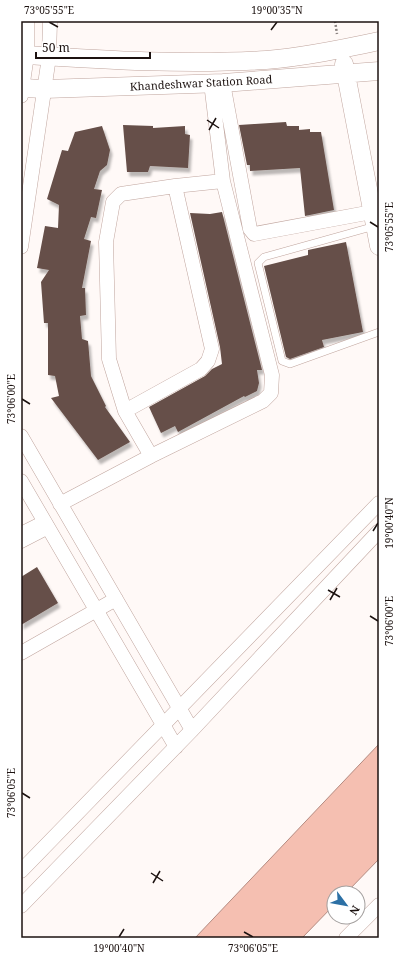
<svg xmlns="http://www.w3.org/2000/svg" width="400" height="959" viewBox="0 0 400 959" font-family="'Noto Serif',serif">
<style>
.water{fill:#f5bfb1;stroke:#b48b81}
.building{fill:#664f48;filter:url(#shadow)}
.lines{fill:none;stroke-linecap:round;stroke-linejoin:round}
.service-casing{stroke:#c0a59e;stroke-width:8}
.minor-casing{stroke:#c0a59e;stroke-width:15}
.tertiary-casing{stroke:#c0a59e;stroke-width:19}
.path{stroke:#8a8280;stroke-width:2.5;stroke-dasharray:2 2;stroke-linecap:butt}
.service{stroke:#fff;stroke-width:7}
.minor{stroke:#fff;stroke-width:14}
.tertiary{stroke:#fff;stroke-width:18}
.ticks{fill:none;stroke:#1c1210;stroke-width:1.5}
.labels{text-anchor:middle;stroke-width:4;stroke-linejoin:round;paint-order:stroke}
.street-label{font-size:11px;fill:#1c1210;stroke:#fff}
.neatline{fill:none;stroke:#1c1210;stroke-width:1.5}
.ticks-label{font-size:10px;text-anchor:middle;fill:#1c1210}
</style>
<defs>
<filter id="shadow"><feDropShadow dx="2.5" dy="4.5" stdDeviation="1" flood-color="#0004"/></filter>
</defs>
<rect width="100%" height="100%" fill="#fff9f7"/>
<path class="water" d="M 379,744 L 379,859 L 346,893 L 334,893 L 334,905 L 302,938 L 195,938 Z"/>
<path class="building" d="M 286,122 L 287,126 L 299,126 L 299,130 L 310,129 L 310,132 L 321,132 L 334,210 L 305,216 L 300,168 L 250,171 L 250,165 L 247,165 L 239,125 Z
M 123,125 L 153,126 L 153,128 L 185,126 L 185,134 L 190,135 L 188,168 L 150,166 L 148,172 L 127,172 Z
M 102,126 L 110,150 L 107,165 L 100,171 L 94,189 L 102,190 L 96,218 L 91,217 L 84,239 L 91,241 L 82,288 L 85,288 L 86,315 L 80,316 L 82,339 L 88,341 L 91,376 L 106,406 L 105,407 L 130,442 L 98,460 L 51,398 L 59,396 L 55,376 L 48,375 L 48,323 L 44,323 L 41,282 L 49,270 L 37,268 L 45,226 L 58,228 L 59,205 L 47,199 L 62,150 L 68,151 L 75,132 Z
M 222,212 L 262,370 L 257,370 L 259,383 L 257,391 L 245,397 L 244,396 L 178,432 L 175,426 L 161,433 L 149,407 L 205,376 L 212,369 L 222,364 L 220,347 L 190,213 L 210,214 Z
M 346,242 L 363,332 L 322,340 L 324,347 L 290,359 L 286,357 L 264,266 L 308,255 L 308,250 Z
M 37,567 L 58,603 L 21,625 L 21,577 Z"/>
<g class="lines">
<g class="service-casing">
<path id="service" d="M 375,226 L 264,257 L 258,263 L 282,361 L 290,364 L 379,332
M 21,545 L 50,530"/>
</g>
<g class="minor-casing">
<path id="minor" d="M 223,83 L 250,229 L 254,234 L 372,212
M 21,96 L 27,55 L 27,21
M 21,247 L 49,57 L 50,21
M 125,411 L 201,369 L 208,361 L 212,349 L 175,186
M 21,436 L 192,730
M 151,456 L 125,411 L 109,359 L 106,242 L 113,202 L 121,194 L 175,186 L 223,181
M 21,481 L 176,747
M 60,504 L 151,456 L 263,401 L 271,393 L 272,375 L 223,181 L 211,83
M 21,534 L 45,522
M 21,653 L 116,599
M 21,871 L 379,503
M 21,906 L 192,730 L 379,531
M 346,938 L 379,905"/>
</g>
<g class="tertiary-casing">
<path id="tertiary" d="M 27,55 C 106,60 186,65 266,60 C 304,57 342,49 379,41
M 344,64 L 379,246
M 22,88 L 45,89 L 223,83 L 379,71"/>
</g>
<path class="path" d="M 335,21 L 337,34"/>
<use href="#service" class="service"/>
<use href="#minor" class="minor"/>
<use href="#tertiary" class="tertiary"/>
</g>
<path class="ticks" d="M 49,22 L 58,27M 271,30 L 277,22M 207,120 L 219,128M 209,130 L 216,118M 370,222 L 378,227M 22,399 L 30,404M 373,531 L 378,523M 328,590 L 340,597M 330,600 L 337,588M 370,616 L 378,621M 22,793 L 30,798M 151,873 L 163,881M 153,883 L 160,871M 244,932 L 253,937M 119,937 L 124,929"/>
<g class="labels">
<g class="street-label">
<text transform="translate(201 83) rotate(-3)" y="4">Khandeshwar Station Road</text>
</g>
</g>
<rect width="400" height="959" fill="none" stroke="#ffffff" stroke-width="44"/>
<g transform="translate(346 905) rotate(122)"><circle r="19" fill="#ffffff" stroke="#a4a09f"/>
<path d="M0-3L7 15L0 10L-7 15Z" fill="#2c70a5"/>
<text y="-6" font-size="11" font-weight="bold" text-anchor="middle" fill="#1c1210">N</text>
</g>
<path d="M36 52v6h114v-6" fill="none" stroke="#1c1210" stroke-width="2"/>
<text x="42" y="52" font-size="12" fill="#1c1210" stroke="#ffffff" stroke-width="3" paint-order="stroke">50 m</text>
<rect x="22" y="22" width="356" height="915" class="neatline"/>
<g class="ticks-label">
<text x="49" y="14">73°05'55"E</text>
<text x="277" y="14">19°00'35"N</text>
<text transform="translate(389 227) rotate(-90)" y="4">73°05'55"E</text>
<text transform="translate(11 399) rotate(-90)" y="4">73°06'00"E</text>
<text transform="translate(389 523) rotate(-90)" y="4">19°00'40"N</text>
<text transform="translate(389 621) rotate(-90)" y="4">73°06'00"E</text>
<text transform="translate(11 793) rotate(-90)" y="4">73°06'05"E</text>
<text x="119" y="952">19°00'40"N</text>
<text x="253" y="952">73°06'05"E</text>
</g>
</svg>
